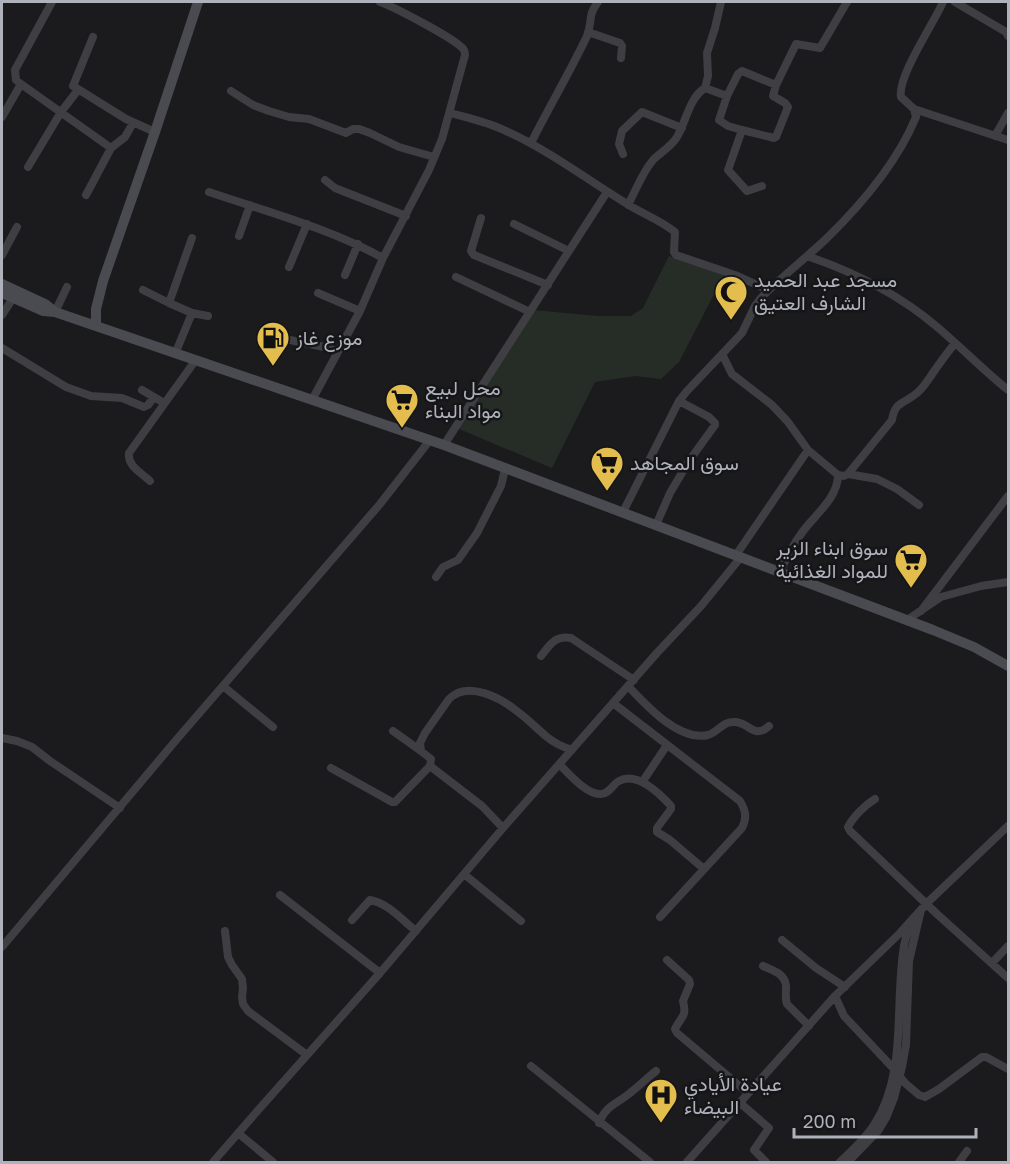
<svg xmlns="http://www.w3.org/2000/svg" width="1010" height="1164" viewBox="0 0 1010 1164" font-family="'Golos Text',Vazirmatn,sans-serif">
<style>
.green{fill:#252d26}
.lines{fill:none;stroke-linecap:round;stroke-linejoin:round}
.minor{stroke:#3e3e43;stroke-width:8}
.secondary{stroke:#4a4b51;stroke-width:10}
.labels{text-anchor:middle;stroke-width:5;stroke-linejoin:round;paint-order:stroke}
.poi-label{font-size:20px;fill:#afb1bb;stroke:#161618;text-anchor:start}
</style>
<rect width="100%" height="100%" fill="#1b1b1d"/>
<path class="green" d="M 669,256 L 724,275 L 679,362 L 661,379 L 635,376 L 595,382 L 552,468 L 459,429 L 534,310 L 597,316 L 631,316 L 643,308 Z"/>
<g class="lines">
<path class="minor" d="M 955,2 L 1006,32 L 1008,36
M 588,32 L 620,43 L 622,46 L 621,58
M 93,37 L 73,86 L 126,119 L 155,132
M 21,84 L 16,80 L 15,70 L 52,2
M 705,88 L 727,96 L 738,74 L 742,71 L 776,85 L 796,44 L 820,48 L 847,2
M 231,91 L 253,105 L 269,111 L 289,117 L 309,119 L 346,133 L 353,129 L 359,129 L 370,133 L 399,147 L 434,157
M 727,96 L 719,120 L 728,126 L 742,130
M 914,109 L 1008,140
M 450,113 C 469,118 488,122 506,131 C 548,150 585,178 624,202 C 640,213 659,219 675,232 L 674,252 L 676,255 L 735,275 L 768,290
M 2,117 L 21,84 L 111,148
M 995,136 L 1008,113
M 531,143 C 549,107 570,72 587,36 C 593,21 587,16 598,2
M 623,154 L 619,144 L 622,131 L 642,112 L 682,128
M 28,167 L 61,112 L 78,90
M 325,180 L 335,188 L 406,216
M 762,186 L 747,191 L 728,170 L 742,130 L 774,138 L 776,137 L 788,107 L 785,103 L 773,96 L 776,85
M 209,192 C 268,212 328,228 383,258
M 86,195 L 111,148 L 125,137 L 133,123
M 628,205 C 636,190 642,173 653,160 C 661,152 672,146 677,137 C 686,122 689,98 705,88 L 708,76 L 707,53 L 715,28 L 721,2
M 481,218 L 471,251 L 474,255 L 548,285
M 514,224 L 569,251
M 239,236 L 250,205
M 2,255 L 17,227
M 807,256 C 854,272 897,293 936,326 C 961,347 983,370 1008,390
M 289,267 L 307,224
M 345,275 L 358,244
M 456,277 L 530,312
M 143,290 L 169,303
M 318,293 L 360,311
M 55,312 L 67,287
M 192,313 L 208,316
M 2,315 L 13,298
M 290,340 L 329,348 L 338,352
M 2,348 L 66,387 L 91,396 L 122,398 L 144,407 L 148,405 L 154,397
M 175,354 L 192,313 L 169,303 L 192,238
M 722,354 L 732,374 L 772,405 L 788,422 L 808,450 L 838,475 C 838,499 813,516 801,534 C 792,546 786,559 780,572
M 142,390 L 164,403
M 312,400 L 360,311 L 383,258 L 429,170 L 442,139 L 465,55 C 465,54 465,52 464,50 C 458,40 394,7 380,2
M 444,445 L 607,192
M 848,474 L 877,479 L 897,489 L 919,505
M 838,475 L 844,476 L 848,474 L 892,420 C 895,401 904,404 917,393 C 925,386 929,378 935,370 C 941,361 948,352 955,343
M 150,481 C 142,473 127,466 129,453 L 195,361
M 623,512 L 679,401 L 687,391 L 742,333 L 755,306 L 761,298 C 781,277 805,259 826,239 C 862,204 897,163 916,117 L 914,109 L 901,97 C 897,77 934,23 943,2
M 656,525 L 670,493 L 689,461 L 715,425 L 715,423 L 709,417 L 679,401
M 736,555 L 808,450
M 436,577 L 443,567 L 458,560 L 477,533 L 501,486 L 505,469
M 921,611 L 1008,496
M 907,620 L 941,597 L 981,586 L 1008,582
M 541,656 C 550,645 555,635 571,638 L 634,680
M 223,686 L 273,727
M 628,686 C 646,705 679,742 708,735 C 719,732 721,721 736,722 C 750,724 755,739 769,726
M 613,703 L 740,801 C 746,811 747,818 742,828 L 660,917
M 393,731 L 421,751 L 431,759 L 430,766 L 482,806 L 503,828
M 2,738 L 17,741 L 32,747 L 50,761 L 120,808
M 421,751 L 420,743 L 425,733 L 449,699 C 468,680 501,698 518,712 C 528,719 537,729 547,737 C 554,743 563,747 572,750
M 560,765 C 569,774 587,795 601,794 C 609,794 613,784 619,781 C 637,771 660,794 671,806 L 671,809 L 657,828 L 657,832 L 670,840 L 704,869
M 331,768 L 392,802 L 395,802 L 430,766
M 643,781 L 667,745
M 875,799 C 865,805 853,817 848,827 L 850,831 L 937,914 L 1008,978
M 464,874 L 521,921
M 280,895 L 380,973
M 352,920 L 370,900 C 388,903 403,921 416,931
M 225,931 L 228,957 L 232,965 L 242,979 L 243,988 L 242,997 L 243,1004 L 248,1011 L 307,1055
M 782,940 L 816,968 L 845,987
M 2,947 L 177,739 L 380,504 L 430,440
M 667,960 L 689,980 L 690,984 L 683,1001 C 687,1017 682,1015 675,1029 L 677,1033 L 748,1093
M 992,963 L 1008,946
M 763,966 C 774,971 787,974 786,989 C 786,994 785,998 787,1004 L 809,1026
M 835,996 L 844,1016 L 894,1069 L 905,1083 L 919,1095 L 925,1097 L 939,1089 L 982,1057 L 986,1057 L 1008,1069
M 531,1066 L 650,1162
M 739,1102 L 769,1128 L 754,1150 L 766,1162
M 599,1123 C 606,1105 617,1104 630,1093 C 639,1086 647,1078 656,1071
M 238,1133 L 273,1162
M 213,1162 L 253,1116 L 380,973 L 503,828 L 656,654 L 701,606 L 741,557
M 687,1162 L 835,996 L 900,933 L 927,903 L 1008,826
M 840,1162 C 852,1151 865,1139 874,1125 C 908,1072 894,1006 904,946 C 905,938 909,929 912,920
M 848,1162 L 878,1131 L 886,1118 L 894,1098 L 902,1067 L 906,1045 L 909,961 L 921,910
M 959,1162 L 967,1151"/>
<path class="secondary" d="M 2,284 L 45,304 L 55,312
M 2,293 L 43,311 L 55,312 L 444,445 L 933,630 L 974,647 L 1008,666
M 96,326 L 96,309 L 103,281 L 155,132 L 198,2"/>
</g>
<defs>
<g id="mosque-pin" transform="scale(1.725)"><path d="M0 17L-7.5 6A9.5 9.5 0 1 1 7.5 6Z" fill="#e3bd4d" stroke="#161618"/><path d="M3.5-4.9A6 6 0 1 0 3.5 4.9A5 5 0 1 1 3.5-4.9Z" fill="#111"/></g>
<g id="fuel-pin" transform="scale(1.725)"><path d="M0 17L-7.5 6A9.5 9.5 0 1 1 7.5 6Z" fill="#e3bd4d" stroke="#161618"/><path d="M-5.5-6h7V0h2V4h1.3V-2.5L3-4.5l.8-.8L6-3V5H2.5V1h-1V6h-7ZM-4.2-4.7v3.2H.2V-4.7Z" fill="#111"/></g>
<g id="supermarket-pin" transform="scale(1.725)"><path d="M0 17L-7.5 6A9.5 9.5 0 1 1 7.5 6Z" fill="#e3bd4d" stroke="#161618"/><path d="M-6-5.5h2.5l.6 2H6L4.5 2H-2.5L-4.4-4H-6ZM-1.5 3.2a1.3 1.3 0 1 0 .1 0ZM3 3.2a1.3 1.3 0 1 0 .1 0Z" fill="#111"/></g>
<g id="hospital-pin" transform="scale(1.725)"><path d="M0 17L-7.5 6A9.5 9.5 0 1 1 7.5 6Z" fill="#e3bd4d" stroke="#161618"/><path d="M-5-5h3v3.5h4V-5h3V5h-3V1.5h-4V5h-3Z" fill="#111"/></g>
</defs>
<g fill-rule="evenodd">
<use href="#mosque-pin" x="731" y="292"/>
<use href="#fuel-pin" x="273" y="338"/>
<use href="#supermarket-pin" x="402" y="400"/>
<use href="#supermarket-pin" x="607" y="463"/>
<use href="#supermarket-pin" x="911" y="560"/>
<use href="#hospital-pin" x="661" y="1095"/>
</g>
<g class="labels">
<g class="poi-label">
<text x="754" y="287">مسجد عبد الحميد<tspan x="754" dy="23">الشارف العتيق</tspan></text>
<text x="296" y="345">موزع غاز</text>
<text x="425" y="395">محل لبيع<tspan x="425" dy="23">مواد البناء</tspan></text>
<text x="630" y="470">سوق المجاهد</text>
<text x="888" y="555" text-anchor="end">سوق ابناء الزير<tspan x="888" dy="23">للمواد الغذائية</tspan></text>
<text x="684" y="1091">عيادة الأيادي<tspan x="684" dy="23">البيضاء</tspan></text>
</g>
</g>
<rect width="1010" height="1164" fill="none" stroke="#afb1bb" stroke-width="6"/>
<path d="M794 1128v9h182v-9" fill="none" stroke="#afb1bb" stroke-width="3"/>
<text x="803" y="1128" font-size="18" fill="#afb1bb" stroke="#161618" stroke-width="4.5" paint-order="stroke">200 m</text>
</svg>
